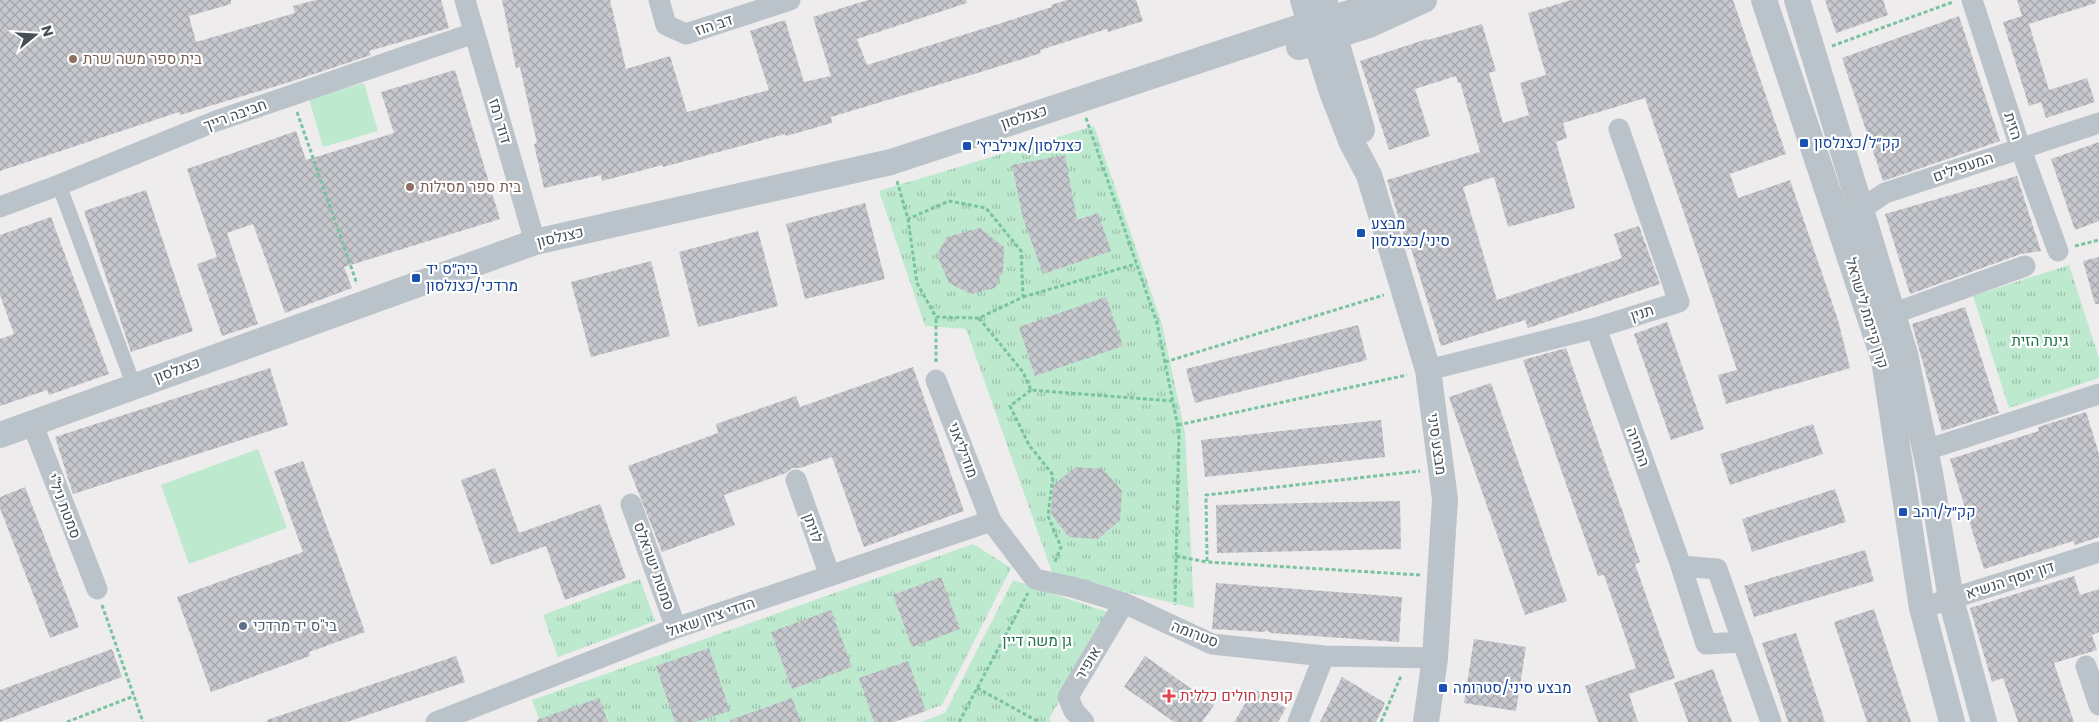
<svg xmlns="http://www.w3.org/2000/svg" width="2099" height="722" viewBox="0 0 2099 722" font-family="Poppins,Heebo,sans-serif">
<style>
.grass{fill:url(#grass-tufts)}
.pitch{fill:#bde9cf}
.building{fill:url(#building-cross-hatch)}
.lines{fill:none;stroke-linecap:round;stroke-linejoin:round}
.path{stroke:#79c3a0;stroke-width:3;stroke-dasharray:4 2.5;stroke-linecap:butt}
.pedestrian{stroke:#bbc3ca;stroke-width:15}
.minor{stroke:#bbc3ca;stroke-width:21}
.tertiary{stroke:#bbc3ca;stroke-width:26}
.education-dot{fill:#8d6e63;stroke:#fff;stroke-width:2}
.transit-dot{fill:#1a4fb4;stroke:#fff;stroke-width:2}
.service-dot{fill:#5c6f8a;stroke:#fff;stroke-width:2}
.health-dot{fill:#e0444e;stroke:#fff;stroke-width:2}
.labels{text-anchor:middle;stroke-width:4.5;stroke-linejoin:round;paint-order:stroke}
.street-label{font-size:15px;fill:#464f57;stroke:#fff}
.education-label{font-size:15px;fill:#785e54;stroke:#fff;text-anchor:start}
.transit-label{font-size:15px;fill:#164399;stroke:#fff;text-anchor:start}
.park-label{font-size:15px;fill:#1f7149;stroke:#fff}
.service-label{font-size:15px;fill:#4e5e75;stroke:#fff;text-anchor:start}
.health-label{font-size:15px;fill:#be3a42;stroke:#fff;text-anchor:start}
</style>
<defs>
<pattern id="grass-tufts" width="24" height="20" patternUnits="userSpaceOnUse" patternTransform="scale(1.25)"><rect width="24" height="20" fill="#bde9cf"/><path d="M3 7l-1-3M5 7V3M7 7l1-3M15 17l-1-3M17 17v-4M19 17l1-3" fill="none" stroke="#9bbfab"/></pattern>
<pattern id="building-cross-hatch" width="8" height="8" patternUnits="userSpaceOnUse" patternTransform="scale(1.25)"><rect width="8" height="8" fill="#c7c8ce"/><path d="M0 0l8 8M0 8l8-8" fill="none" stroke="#a3a5aa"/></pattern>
</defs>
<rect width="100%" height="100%" fill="#eeecec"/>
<path class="grass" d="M 1094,126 L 1162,324 L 1185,433 L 1194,608 L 1053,575 L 966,329 L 925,326 L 879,191 Z
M 2069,265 L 2099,358 L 2099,378 L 2009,408 L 1973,296 Z
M 973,544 L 1011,568 L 942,705 L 894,722 L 540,722 L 532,700 Z
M 640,579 L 655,621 L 558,657 L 543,615 Z
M 1013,580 L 1110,613 L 1049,719 L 1052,722 L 921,722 L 945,713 Z"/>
<path class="pitch" d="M 364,83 L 378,131 L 323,147 L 309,99 Z
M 258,449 L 287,528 L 189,564 L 161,485 Z"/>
<path class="building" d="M 0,0 L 231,0 L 231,4 L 189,16 L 196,42 L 295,13 L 293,6 L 316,0 L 441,0 L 449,28 L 369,51 L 371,55 L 296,80 L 180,115 L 179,112 L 0,171 Z
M 502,0 L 610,0 L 626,69 L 670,56 L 687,112 L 769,90 L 750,31 L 785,20 L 804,82 L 831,76 L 813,17 L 868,0 L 966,0 L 967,3 L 857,39 L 867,65 L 1052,7 L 1051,5 L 1067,0 L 1136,0 L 1143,21 L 1108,32 L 1107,29 L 1040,50 L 1041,53 L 984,71 L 831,117 L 832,123 L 786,136 L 785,134 L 663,167 L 662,165 L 602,181 L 601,175 L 544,188 L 534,144 L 537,143 L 520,67 L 516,68 Z
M 1571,0 L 1733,0 L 1786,154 L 1730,174 L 1738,198 L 1790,180 L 1838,320 L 1850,368 L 1726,404 L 1718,375 L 1737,370 L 1645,98 L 1563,123 L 1567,138 L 1556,142 L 1575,208 L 1508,227 L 1494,177 L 1463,187 L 1497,300 L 1622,258 L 1614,234 L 1639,226 L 1660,284 L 1528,328 L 1525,320 L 1441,346 L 1411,248 L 1408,249 L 1387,180 L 1480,152 L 1460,82 L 1458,83 L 1456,76 L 1415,89 L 1430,136 L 1389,150 L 1360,61 L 1427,39 L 1428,40 L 1482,24 L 1496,71 L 1489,73 L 1503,123 L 1529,115 L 1520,83 L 1546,75 L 1528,13 Z
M 1825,0 L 1883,0 L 1888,15 L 1836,33 Z
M 2017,0 L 2096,0 L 2096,3 L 2029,24 L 2049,90 L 2087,78 L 2095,102 L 2046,118 L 2041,102 L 2029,106 L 2003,22 L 2022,16 Z
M 1959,16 L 2000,141 L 1883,181 L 1842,58 Z
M 455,70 L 500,219 L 344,267 L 352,288 L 285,313 L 253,224 L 227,233 L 258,324 L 222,336 L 197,264 L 217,257 L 187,169 L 296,131 L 306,160 L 394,133 L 381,92 Z
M 2099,142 L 2099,221 L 2075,230 L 2051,159 Z
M 1065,155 L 1077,220 L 1098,213 L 1111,251 L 1043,274 L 1023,218 L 1012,165 Z
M 2017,176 L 2041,251 L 2021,254 L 1910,294 L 1885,214 Z
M 146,190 L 193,331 L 131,352 L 84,211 Z
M 865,203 L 885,279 L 805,299 L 786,224 Z
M 51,217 L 109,374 L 49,395 L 47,390 L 0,406 L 0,339 L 14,334 L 0,295 L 0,235 Z
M 980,228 L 1004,247 L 1003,271 L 995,288 L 971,294 L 949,283 L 937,255 L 947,237 Z
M 758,231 L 778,306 L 698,327 L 679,252 Z
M 2099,257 L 2099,304 L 2095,304 L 2083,261 Z
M 651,261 L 670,336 L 591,357 L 571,282 Z
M 1106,297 L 1123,346 L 1035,376 L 1019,327 Z
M 1965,307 L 1999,413 L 1942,431 L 1912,324 Z
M 1667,322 L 1704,429 L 1671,440 L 1634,334 Z
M 1358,325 L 1367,360 L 1195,403 L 1186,369 Z
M 1566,348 L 1640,562 L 1635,564 L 1675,678 L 1629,694 L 1638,722 L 1598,722 L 1585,686 L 1636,668 L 1604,575 L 1598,576 L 1523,360 Z
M 913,367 L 964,511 L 864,547 L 832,457 L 800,468 L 792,468 L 786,473 L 724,495 L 735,525 L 662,552 L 628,466 L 718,433 L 716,424 L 796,396 L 800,407 Z
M 270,368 L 288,425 L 73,494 L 55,437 Z
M 1491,383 L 1567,601 L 1525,615 L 1449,397 Z
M 2086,412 L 2099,454 L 2099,537 L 2075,545 L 2073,541 L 1984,569 L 1950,459 L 2039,431 L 2038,427 Z
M 1381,420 L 1385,457 L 1205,477 L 1201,440 Z
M 1813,424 L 1823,454 L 1730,485 L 1720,454 Z
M 303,461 L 365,632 L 309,652 L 310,656 L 211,692 L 177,597 L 303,552 L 274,471 Z
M 1075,467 L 1103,469 L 1122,491 L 1120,520 L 1098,539 L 1069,537 L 1051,514 L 1053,486 Z
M 495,468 L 519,533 L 600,504 L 626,578 L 565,600 L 546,546 L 491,565 L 461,480 Z
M 25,487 L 79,627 L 50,638 L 0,508 L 0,497 Z
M 1835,489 L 1846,522 L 1752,552 L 1742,519 Z
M 1400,501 L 1401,549 L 1217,553 L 1216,505 Z
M 1865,550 L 1874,581 L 1754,617 L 1744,586 Z
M 2074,576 L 2080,595 L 2099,589 L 2099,632 L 2092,635 L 2097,650 L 2054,663 L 2074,722 L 2018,722 L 2003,678 L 1992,682 L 1970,608 Z
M 941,577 L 960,629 L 912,647 L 893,595 Z
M 1216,583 L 1402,597 L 1399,642 L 1271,633 L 1266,630 L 1265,632 L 1212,629 Z
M 1874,609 L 1911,722 L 1867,722 L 1834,622 Z
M 831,610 L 852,667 L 792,689 L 771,632 Z
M 1796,633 L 1825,722 L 1788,722 L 1762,643 Z
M 1474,639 L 1526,647 L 1516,711 L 1464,703 Z
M 709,648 L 730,711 L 695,722 L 675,722 L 656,666 Z
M 112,649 L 122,677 L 0,722 L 0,690 Z
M 456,656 L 465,682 L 347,722 L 267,722 L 267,720 Z
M 1145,656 L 1214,705 L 1202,722 L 1174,722 L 1124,687 Z
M 908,661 L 926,711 L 894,722 L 874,722 L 859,678 Z
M 1713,669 L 1732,722 L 1688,722 L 1674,683 Z
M 1342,677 L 1385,703 L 1376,722 L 1320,722 Z
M 1254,689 L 1286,708 L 1278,722 L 1234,722 Z
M 599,698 L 608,722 L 537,722 L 537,720 Z
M 792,698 L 801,722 L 731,722 L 730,720 Z"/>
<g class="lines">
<path class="path" d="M 1832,46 L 1953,2
M 297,112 L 357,284
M 1086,118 L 1157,323 L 1179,432 L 1175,605
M 897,181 L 908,219 L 917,283 L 936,317 L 979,318 L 1023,297 L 1021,251 L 986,208 L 949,201 L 908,219
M 2075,246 L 2099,240
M 1023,297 L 1136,264
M 979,318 L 1023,372 L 1031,390 L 1173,401
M 936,362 L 936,317
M 1165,362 L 1384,295
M 1031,390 L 1010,406 L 1029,445 L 1053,475 L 1048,516 L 1061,547 L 1054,564
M 1178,425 L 1407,375
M 1176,556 L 1207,562
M 1420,575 L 1207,562 L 1206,495 L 1420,471
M 102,605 L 143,722
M 977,688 L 1039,722
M 67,722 L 134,696
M 959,722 L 1028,593
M 1381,722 L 1401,676"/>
<path class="pedestrian" d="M 59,185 L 134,386"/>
<path class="minor" d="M 465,0 L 535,242
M 659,0 L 666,25 L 686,34 L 790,0
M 1972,0 L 2020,147 L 2058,251
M 0,207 L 59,185 L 216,121 L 474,33
M 1860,210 L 1885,193 L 2099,123
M 1892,314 L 2025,266
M 1596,328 L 1681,566 L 1717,569 L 1771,722
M 1428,370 L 1596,328 L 1679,302 L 1619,129
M 936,380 L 991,521 L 1035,579 L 1072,587 L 1124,603 L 1212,644 L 1324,656 L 1435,658
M 32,423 L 97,589
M 1926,450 L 2099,394
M 796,480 L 830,576
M 631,504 L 676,628
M 1681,566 L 1706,644 L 1743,642
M 1922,608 L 2099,552
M 2086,666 L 2099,705
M 436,722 L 676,628 L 991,521
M 1084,722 L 1074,711 L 1068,697 L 1124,603
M 1298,722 L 1324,656"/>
<path class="tertiary" d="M 1303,0 L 1332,92 L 1352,143 L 1369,175 L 1428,370 L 1445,499 L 1435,658 L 1426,722
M 1324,0 L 1362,130
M 1764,0 L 1884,360 L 1922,608 L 1952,722
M 1797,0 L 1905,354 L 1930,473 L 1951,599 L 1984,722
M 1299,47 L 1369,25 L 1424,0
M 0,435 L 535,242 L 891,162 L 1309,24 L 1398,0"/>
</g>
<g class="education-dot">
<circle cx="73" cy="59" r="5"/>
<circle cx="410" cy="187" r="5"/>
</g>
<g class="transit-dot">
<rect x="1799" y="138" width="10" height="10" rx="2.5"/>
<rect x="962" y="141" width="10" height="10" rx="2.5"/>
<rect x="1356" y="228" width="10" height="10" rx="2.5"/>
<rect x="411" y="273" width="10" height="10" rx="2.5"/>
<rect x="1898" y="507" width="10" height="10" rx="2.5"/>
<rect x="1438" y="683" width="10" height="10" rx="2.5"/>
</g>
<circle class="service-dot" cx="243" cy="626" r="5"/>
<path class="health-dot" d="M1166.5 688.5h5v5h5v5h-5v5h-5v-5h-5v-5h5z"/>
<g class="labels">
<g class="street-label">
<text transform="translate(714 25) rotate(-18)" y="5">דב הוז</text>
<text transform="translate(235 115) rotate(-20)" y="5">חביבה רייך</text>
<text transform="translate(1024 117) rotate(-18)" y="5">כצנלסון</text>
<text transform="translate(500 121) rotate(74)" y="5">דוד רמז</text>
<text transform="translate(2013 126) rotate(72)" y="5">הזית</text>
<text transform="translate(1963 167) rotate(-19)" y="5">המעפילים</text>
<text transform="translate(560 237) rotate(-13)" y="5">כצנלסון</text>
<text transform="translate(1642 313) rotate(-17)" y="5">תנין</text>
<text transform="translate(1867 313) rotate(73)" y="5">קרן קיימת לישראל</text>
<text transform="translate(177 370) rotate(-20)" y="5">כצנלסון</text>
<text transform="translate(1437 444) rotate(82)" y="5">מבצע סיני</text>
<text transform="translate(1638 447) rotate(70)" y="5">התחיה</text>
<text transform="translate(963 450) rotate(69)" y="5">מודיליאני</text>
<text transform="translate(64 506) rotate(69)" y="5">סמטת ניל"י</text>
<text transform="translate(813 528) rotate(70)" y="5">לויתן</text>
<text transform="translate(654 566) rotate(70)" y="5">סמטת ישראלס</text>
<text transform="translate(2010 580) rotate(-18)" y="5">דון יוסף הנשיא</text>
<text transform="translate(711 617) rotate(-19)" y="5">הדדי ציון שאול</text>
<text transform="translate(1195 634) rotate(21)" y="5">סטרומה</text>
<text transform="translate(1088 663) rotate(-59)" y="5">אופיר</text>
</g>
<g class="education-label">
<text x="83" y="64">בית ספר משה שרת</text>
<text x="420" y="192">בית ספר מסילות</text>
</g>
<g class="transit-label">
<text x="1814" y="148">קק״ל/כצנלסון</text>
<text x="977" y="151">כצנלסון/אנילביץ׳</text>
<text x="1371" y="229">מבצע<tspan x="1371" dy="17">סיני/כצנלסון</tspan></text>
<text x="426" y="274">ביה״ס יד<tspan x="426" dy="17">מרדכי/כצנלסון</tspan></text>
<text x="1913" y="517">קק״ל/רהב</text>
<text x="1453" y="693">מבצע סיני/סטרומה</text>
</g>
<g class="park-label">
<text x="2040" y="346">גינת הזית</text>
<text x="1037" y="646">גן משה דיין</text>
</g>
<g class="service-label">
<text x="253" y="631">בי"ס יד מרדכי</text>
</g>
<g class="health-label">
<text x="1180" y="701">קופת חולים כללית</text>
</g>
</g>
<g transform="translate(35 35) rotate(72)" stroke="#ffffff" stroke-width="4" paint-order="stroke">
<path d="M0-4L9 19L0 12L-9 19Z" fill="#464f57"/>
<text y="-8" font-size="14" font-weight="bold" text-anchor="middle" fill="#464f57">N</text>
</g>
</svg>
